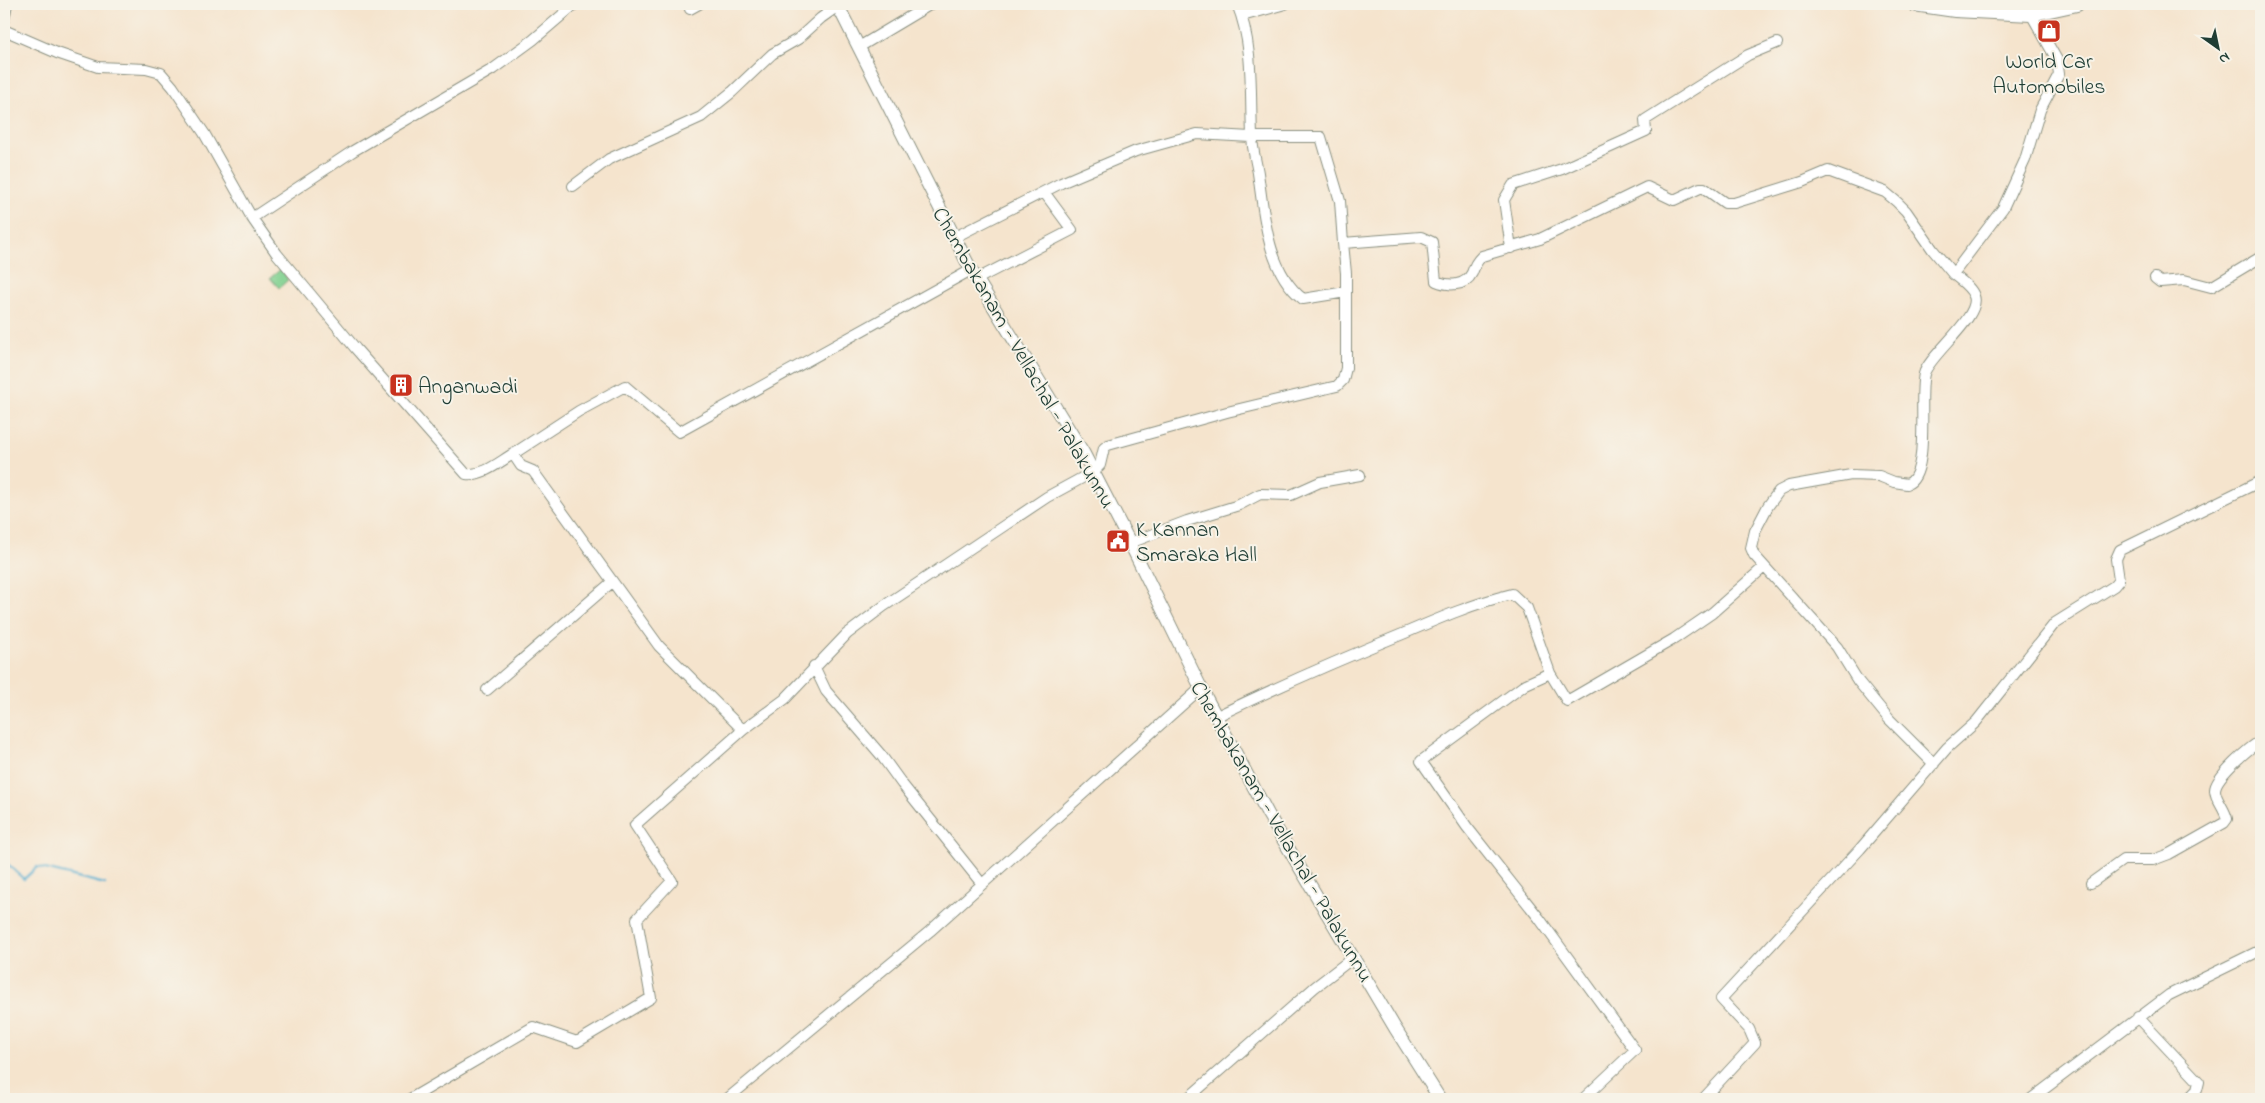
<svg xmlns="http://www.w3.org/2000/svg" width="2265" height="1103" viewBox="0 0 2265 1103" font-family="'Indie Flower',sans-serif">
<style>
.green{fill:#82d191;stroke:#508762}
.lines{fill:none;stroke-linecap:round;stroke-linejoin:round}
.stream{stroke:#4fabce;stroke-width:2.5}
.minor-casing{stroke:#8a9080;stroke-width:12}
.major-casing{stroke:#8a9080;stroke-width:14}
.highway-casing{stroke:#8a9080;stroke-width:16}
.minor{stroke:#fff;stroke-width:10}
.major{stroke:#fff;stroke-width:12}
.highway{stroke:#fff;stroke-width:14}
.labels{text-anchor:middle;stroke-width:4;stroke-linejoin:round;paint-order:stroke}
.poi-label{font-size:22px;fill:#1f3d34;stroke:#f7f3e8;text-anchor:start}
.street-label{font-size:22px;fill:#1f3d34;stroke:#f7f3e8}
</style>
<rect width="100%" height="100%" fill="#f7f3e8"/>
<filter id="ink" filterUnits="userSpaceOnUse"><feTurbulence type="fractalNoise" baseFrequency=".02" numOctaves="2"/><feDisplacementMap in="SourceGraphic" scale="10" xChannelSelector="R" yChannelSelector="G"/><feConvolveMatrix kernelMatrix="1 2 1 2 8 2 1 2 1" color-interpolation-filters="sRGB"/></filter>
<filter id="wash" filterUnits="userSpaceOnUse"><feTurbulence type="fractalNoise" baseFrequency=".0096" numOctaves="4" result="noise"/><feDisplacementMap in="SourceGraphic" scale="20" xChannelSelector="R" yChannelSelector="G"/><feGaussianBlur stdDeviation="1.12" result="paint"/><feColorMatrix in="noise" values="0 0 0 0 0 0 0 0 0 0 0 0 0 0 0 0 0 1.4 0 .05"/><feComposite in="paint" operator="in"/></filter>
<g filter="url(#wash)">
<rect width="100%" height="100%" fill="#f5e4cd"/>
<path class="green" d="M 281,269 L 288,280 L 279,288 L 270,278 Z"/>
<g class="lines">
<path class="stream" d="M 4,861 L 24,879 L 37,867 L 105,884"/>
</g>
</g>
<g filter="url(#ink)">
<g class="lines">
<g class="minor-casing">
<path id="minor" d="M 1237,4 C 1254,45 1250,92 1252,135 C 1252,148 1256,161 1258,173 C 1264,214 1267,271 1303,299 L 1346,292
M 690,9 L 699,4
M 1242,16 L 1285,4
M 4,19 L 7,4
M 4,30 L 57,53 L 98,67 L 146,69 L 161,73 L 173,87 L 204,133 L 252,218 L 277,254 L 356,349 L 466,474 C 484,476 499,462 513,454 L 521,466 L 533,471 L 659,646 L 743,730 L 785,699 L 847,634 L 884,606 L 1047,497 L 1093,472 L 1100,465 L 1104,448 L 1108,445 L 1227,412 L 1337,386 L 1343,380 L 1346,368 L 1346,273 L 1343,243
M 859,47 L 931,4
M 573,186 L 609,159 L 701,117 L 732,92 L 772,54 L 798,39 L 821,18 L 838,6
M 252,218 L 353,151 L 493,69 L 533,40 L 575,4
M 953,238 L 1061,183 L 1136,151 L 1197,134 L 1251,137 L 1321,137 L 1340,201 L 1343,243 L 1421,237 L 1432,242 L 1436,281 C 1448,286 1465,287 1472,273 C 1475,265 1476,262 1482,256 L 1540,239 L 1647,187 L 1674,200 L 1700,188 L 1704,188 L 1725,203 L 1734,203 L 1802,182 L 1828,171 L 1885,192 L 1897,202 L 1906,211 L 1933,250 L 1953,274
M 1511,248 L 1504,200 L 1513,185 L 1562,169 L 1646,131 L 1645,120 L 1748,55 L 1777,43
M 2155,278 L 2160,282 L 2184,280 L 2211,287 L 2261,257
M 977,279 L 1072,230 L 1044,192
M 513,454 L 579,411 L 625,386 L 679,432 L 971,270
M 1130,543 L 1187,521 L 1239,505 L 1260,494 L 1291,495 L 1320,482 L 1360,475
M 814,666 L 826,691 L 881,755 L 902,784 L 982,884
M 487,690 L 612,582
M 1217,716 C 1279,686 1341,659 1405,633 C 1440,618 1475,603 1512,594 L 1527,608 L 1550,673
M 1934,764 L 1889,719 L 1858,681 L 1837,647 L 1754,555 L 1751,548 L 1755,531 L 1768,506 L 1779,491 L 1789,486 L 1851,475 L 1879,476 L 1894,482 L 1907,484 C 1931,475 1918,397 1924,374 C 1929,355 1982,316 1974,296 C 1971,287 1960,280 1953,274 L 2003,208 L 2025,160 L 2040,110 L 2059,74 L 2057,60 L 2031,14
M 2091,883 L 2123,860 L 2153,860 L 2169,854 L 2224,823 L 2227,819 C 2225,809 2215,799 2215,790 C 2215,777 2250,747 2261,741
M 2138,1017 L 2199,1082 L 2197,1090 L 2188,1099
M 410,1099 L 533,1027 L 577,1042 L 651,998 L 637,919 L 672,881 L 635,825 L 743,730
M 727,1099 L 930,931 L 1201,688
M 1187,1099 L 1315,987 L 1354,957
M 1583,1099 L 1635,1050 L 1539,918 L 1467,827 L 1421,761 L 1526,684 L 1550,673 L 1567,701 L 1674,639 L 1712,613 L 1764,567
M 1703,1099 L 1755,1043 L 1749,1029 L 1721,999 L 1860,849 L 1947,748 L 1976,722 L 2055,623 L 2114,586 L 2119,580 L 2116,559 L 2120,550 L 2261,481
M 2031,1099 L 2169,995 L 2261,950"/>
</g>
<g class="major-casing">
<path id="major" d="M 837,4 L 971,270 L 1084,454 L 1130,543 L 1201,688 L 1268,814 L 1395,1028 L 1440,1099"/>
</g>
<g class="highway-casing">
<path id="highway" d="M 1914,4 L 1955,10 L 2031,14 L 2077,4"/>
</g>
<use href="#minor" class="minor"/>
<use href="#major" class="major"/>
<use href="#highway" class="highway"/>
</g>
</g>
<defs>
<g id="shop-square" transform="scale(1.25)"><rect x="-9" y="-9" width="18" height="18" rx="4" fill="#c8321e" stroke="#f7f3e8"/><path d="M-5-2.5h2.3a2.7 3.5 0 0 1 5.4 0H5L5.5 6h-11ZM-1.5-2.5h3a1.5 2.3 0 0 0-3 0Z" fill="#fff"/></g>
<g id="building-square" transform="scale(1.25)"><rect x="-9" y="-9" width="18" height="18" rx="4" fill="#c8321e" stroke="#f7f3e8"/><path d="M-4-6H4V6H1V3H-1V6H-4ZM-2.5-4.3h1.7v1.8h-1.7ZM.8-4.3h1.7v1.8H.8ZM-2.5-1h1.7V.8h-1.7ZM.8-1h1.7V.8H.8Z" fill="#fff"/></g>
<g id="civic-square" transform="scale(1.25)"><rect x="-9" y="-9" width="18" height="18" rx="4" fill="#c8321e" stroke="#f7f3e8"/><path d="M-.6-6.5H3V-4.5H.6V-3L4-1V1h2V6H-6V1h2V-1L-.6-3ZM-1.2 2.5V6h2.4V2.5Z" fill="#fff"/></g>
</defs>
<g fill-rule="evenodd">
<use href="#shop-square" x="2049" y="31"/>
<use href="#building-square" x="401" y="385"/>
<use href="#civic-square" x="1118" y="541"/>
</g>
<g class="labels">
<g class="poi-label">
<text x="2049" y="68" text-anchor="middle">World Car<tspan x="2049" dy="25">Automobiles</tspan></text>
<text x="418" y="393">Anganwadi</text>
<text x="1136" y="536">K Kannan<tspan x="1136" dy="25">Smaraka Hall</tspan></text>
</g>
<g class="street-label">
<text transform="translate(1025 357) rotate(60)" y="8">Chembakanam - Vellachal - Palakunnu</text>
<text transform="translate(1283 831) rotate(60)" y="8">Chembakanam - Vellachal - Palakunnu</text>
</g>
</g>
<rect width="2265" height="1103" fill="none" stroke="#f7f3e8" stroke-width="20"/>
<g transform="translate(2218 48) rotate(147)" stroke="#f7f3e8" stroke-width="4" paint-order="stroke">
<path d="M0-4L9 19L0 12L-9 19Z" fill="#1f3d34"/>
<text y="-8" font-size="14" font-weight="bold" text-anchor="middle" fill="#1f3d34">N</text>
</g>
</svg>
